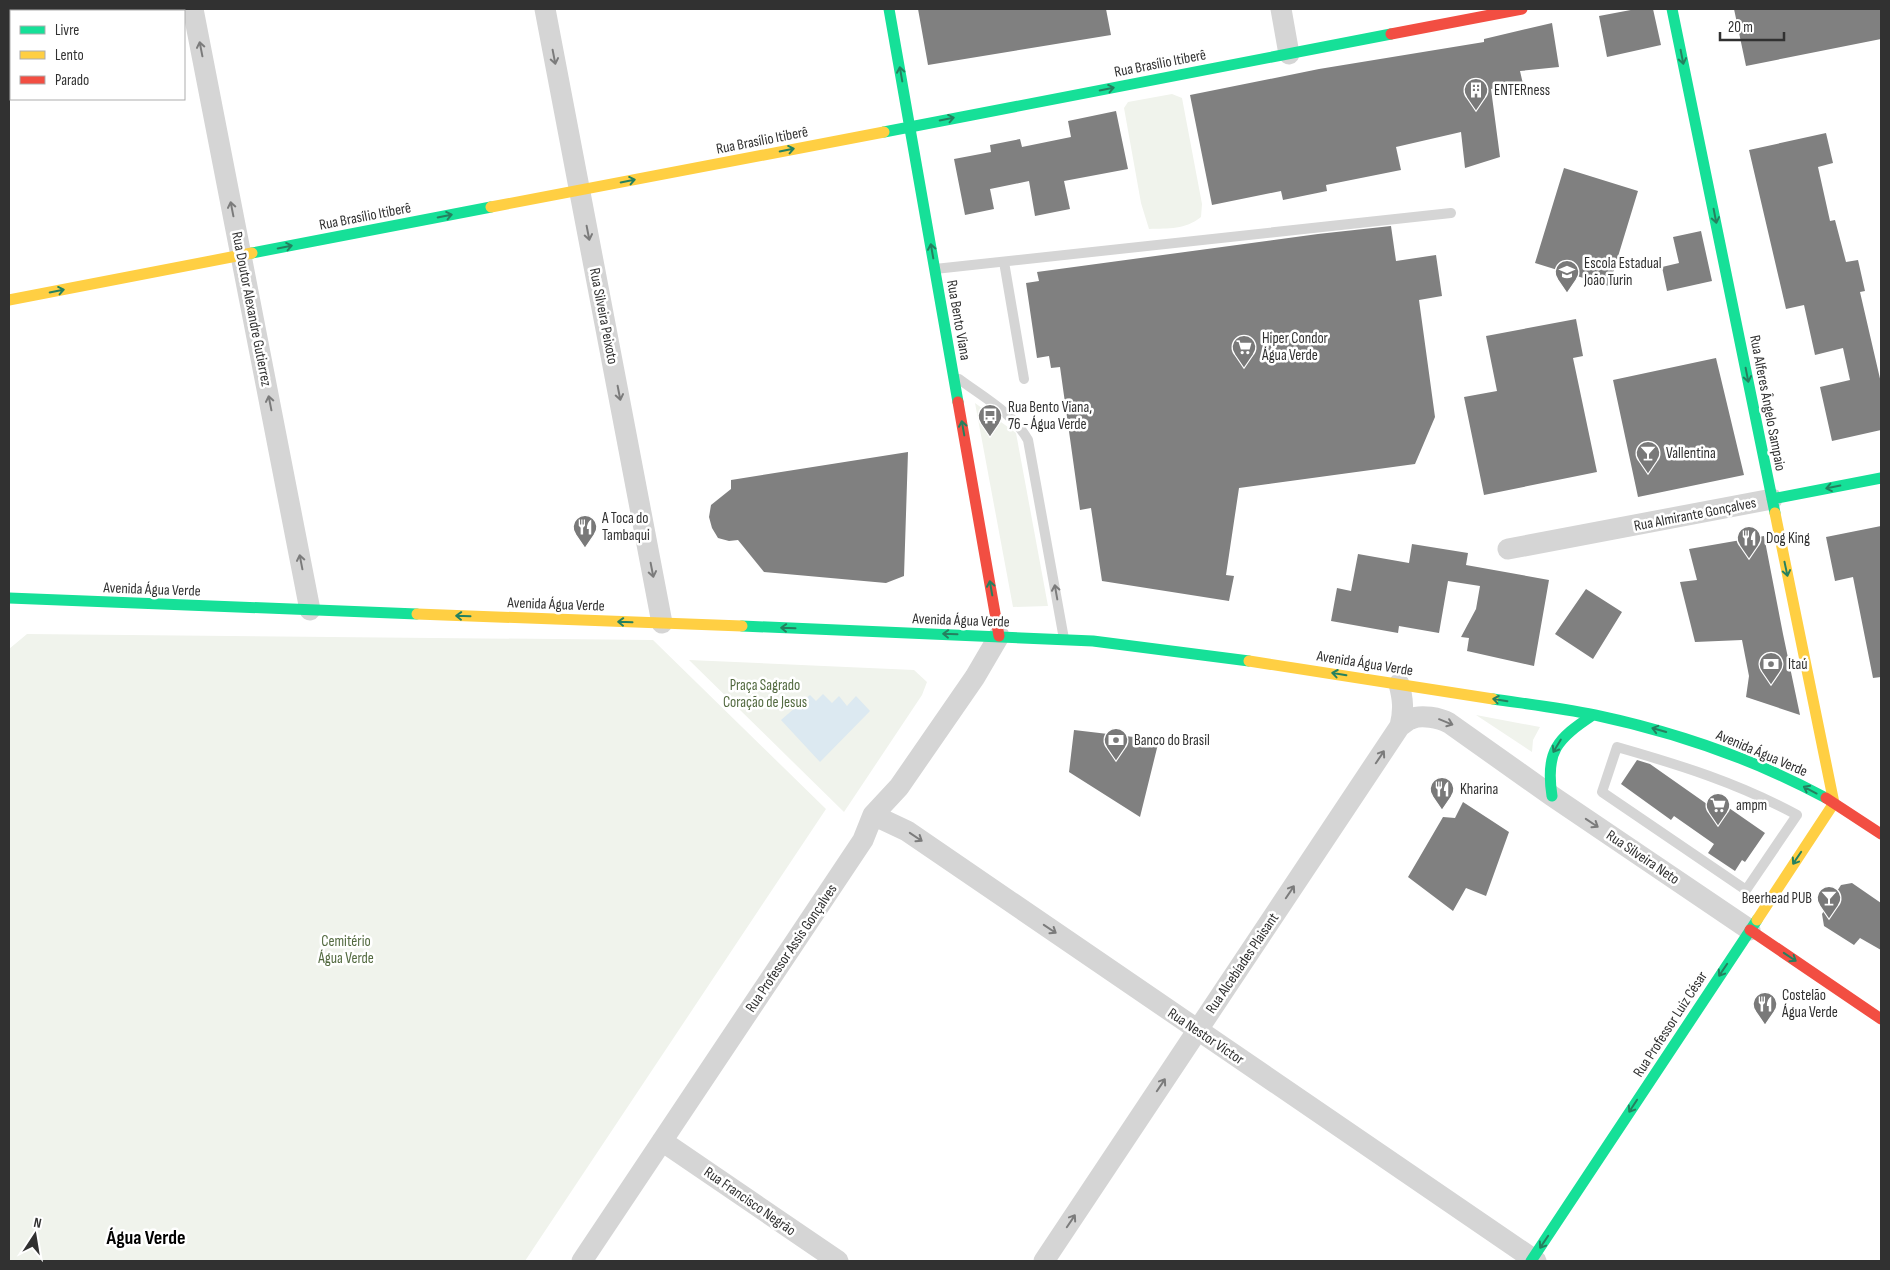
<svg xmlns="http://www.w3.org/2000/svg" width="1890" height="1270" viewBox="0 0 1890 1270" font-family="'Sofia Sans Condensed',sans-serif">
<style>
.green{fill:#f0f3ec;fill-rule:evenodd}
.water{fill:#dce9f1}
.building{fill:#808080}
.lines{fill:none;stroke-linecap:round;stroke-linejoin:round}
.lane{stroke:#d5d5d5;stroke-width:10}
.street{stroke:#d5d5d5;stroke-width:21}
.fast{stroke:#16e098;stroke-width:11}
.slow{stroke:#ffcf43;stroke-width:11}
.jam{stroke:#f24e42;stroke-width:11}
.oneway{stroke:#7b7b7b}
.oneway2{stroke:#25805f}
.labels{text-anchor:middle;stroke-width:5;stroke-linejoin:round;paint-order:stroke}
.street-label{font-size:15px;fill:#313131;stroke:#fff}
.poi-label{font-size:15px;fill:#313131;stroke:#fff;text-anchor:start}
.park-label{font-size:15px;fill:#536a40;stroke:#fff}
.district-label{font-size:20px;font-weight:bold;fill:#000;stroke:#fff}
</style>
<rect width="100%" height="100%" fill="#fff"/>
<path class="green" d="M 1172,94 L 1182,98 L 1202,204 L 1201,217 C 1185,230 1169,228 1149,229 L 1141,203 L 1124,108 L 1128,102 Z
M 975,403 L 1016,433 L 1048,606 L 1013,607 Z
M 27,634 L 653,640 L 826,809 L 525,1261 L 9,1261 L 9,649 Z
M 689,660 L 914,670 L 927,682 L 922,695 L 844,812 ZM 810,696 L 816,702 L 847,706 L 782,720 Z
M 1476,715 L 1540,727 L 1533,740 L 1532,752 Z"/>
<path class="water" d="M 823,694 L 832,703 L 839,696 L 847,706 L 856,696 L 870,711 L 820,762 L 781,720 L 810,695 L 816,701 Z"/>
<path class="building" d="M 918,9 L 1106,9 L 1111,35 L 928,65 Z
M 1636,9 L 1653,9 L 1661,45 L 1607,57 L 1599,16 Z
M 1734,9 L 1881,9 L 1881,39 L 1746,66 Z
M 1552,23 L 1559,67 L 1520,71 L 1523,84 L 1491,89 L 1500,157 L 1465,168 L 1461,132 L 1396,147 L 1401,170 L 1326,185 L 1327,191 L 1283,200 L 1281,191 L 1212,205 L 1190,95 L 1319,69 L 1484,42 L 1484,39 Z
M 1116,111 L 1128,169 L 1064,181 L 1070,209 L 1035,216 L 1029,181 L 990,189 L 994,209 L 965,215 L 954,159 L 991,152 L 990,145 L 1020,139 L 1022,147 L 1071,137 L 1068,121 Z
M 1826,133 L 1833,163 L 1818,167 L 1830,221 L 1835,220 L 1846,262 L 1858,260 L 1865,291 L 1860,292 L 1881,383 L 1881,430 L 1832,441 L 1820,387 L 1850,380 L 1843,348 L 1815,355 L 1804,305 L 1786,309 L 1749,150 Z
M 1564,168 L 1638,191 L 1609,286 L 1535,263 Z
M 1391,226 L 1396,261 L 1436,255 L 1442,296 L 1419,300 L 1435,417 L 1415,464 L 1239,488 L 1226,575 L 1234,576 L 1229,601 L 1102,581 L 1091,508 L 1080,510 L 1060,367 L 1051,368 L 1049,356 L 1037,358 L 1026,283 L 1039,281 L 1037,272 L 1318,234 Z
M 1701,231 L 1712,281 L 1667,291 L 1662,267 L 1679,263 L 1673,237 Z
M 1576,319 L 1583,356 L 1573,358 L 1597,472 L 1484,495 L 1464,397 L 1497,391 L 1486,336 Z
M 1716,358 L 1744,475 L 1638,497 L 1613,380 Z
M 908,452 L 904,576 L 886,583 L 764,572 L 738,540 L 729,541 L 718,538 L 712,528 L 709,517 L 711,505 L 731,489 L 731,480 Z
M 1881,526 L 1881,677 L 1873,678 L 1853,577 L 1835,581 L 1826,537 Z
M 1764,536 L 1783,634 L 1800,715 L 1746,697 L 1749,676 L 1742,640 L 1695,642 L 1680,582 L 1697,580 L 1689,549 Z
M 1412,544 L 1468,553 L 1466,565 L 1549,580 L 1534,666 L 1467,651 L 1469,638 L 1461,637 L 1476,609 L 1480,586 L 1448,581 L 1439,633 L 1399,626 L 1398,633 L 1331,621 L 1337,588 L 1351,591 L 1358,554 L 1409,563 Z
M 1586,589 L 1622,612 L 1593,659 L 1555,634 Z
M 1074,730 L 1159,740 L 1140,817 L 1069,772 Z
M 1637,760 L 1650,764 L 1724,816 L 1729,808 L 1765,833 L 1745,862 L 1742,860 L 1735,871 L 1708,853 L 1714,844 L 1674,816 L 1671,820 L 1621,784 Z
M 1463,802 L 1509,832 L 1486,896 L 1466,888 L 1453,911 L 1408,877 L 1443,817 L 1455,818 Z
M 1852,883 L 1881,903 L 1881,950 L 1860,938 L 1854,945 L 1824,926 L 1822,914 L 1841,885 Z"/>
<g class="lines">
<path class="lane" d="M 1004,262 L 1024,379
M 935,269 L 1451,213
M 959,379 C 983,397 1013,413 1028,440 L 1064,639
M 1617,747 C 1680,765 1738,783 1797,815 L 1746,890 L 1602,792 Z"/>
<path class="street" d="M 193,9 L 310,610
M 545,9 L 662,623
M 1281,9 L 1289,54
M 1508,549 L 1772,499
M 1400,726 C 1404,724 1407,720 1411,719 C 1421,714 1440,718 1449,723 L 1552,796 L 1750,930
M 873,815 L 907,831 L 1536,1261
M 662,1141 L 838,1261
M 582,1261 L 863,840 L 873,815 L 899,787 L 975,677 L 999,636
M 1044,1261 L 1400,726 C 1404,710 1403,699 1399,684"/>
<path class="fast" d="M 889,9 L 958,402
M 1672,9 L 1775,513
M 884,132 L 1391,34
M 252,253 L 491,207
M 1772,499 L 1881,478
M 9,598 L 417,614
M 742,626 L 1093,641 L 1249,661
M 1493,699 C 1527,704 1561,708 1595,715 C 1675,732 1754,759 1826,798
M 1552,796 C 1545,751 1557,739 1593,715
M 1531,1261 L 1757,920"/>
<path class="slow" d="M 491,207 L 884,132
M 9,300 L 252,253
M 417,614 L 742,626
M 1249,661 L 1493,699
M 1757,920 L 1834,803 L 1775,513"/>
<path class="jam" d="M 1391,34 L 1522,9
M 958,402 L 999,636
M 1826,798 L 1881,834
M 1750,930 L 1881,1019"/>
</g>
<defs><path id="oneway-shaft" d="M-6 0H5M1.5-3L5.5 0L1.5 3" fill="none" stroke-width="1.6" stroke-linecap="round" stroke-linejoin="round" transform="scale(1.25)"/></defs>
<g class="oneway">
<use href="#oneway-shaft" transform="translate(201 49) rotate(-101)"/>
<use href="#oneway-shaft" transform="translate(554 57) rotate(79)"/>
<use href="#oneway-shaft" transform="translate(232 209) rotate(-101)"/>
<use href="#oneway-shaft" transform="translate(588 233) rotate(79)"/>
<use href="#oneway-shaft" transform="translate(619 393) rotate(79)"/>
<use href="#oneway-shaft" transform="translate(270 403) rotate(-101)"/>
<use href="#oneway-shaft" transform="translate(301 562) rotate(-101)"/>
<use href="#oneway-shaft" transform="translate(652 570) rotate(79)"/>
<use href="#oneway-shaft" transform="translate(1056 592) rotate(-100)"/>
<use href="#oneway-shaft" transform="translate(1446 722) rotate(22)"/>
<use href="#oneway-shaft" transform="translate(1380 757) rotate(-56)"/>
<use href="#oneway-shaft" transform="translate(1592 823) rotate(34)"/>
<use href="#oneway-shaft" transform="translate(916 837) rotate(34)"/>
<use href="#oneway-shaft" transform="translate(1290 892) rotate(-56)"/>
<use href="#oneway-shaft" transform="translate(1050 929) rotate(34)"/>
<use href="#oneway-shaft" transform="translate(1161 1085) rotate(-56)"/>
<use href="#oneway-shaft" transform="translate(1071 1221) rotate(-56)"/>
</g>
<g class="oneway2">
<use href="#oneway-shaft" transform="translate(1682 57) rotate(79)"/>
<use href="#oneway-shaft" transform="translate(901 74) rotate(-100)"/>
<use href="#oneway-shaft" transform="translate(1107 89) rotate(-11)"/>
<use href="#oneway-shaft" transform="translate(947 119) rotate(-11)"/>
<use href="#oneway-shaft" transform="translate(787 150) rotate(-11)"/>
<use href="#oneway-shaft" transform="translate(628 181) rotate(-11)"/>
<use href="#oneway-shaft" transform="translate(445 216) rotate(-11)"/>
<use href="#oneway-shaft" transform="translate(1715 216) rotate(79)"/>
<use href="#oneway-shaft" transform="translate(285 247) rotate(-11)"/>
<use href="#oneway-shaft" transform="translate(932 251) rotate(-100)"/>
<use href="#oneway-shaft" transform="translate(57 291) rotate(-11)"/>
<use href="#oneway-shaft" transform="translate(1747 375) rotate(79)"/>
<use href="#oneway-shaft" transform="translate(963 428) rotate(-100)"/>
<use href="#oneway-shaft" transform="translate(1833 487) rotate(169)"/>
<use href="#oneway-shaft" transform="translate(1786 569) rotate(78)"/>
<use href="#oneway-shaft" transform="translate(991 588) rotate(-100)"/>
<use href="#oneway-shaft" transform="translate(463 616) rotate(-178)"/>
<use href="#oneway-shaft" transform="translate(625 622) rotate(-178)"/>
<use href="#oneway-shaft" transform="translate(788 628) rotate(-178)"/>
<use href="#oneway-shaft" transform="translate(950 634) rotate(-178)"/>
<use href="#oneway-shaft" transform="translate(1339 674) rotate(-171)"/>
<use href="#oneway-shaft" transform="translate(1500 700) rotate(-171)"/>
<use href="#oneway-shaft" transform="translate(1659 730) rotate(-164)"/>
<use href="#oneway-shaft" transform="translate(1557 746) rotate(121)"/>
<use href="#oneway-shaft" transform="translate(1810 790) rotate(-152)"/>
<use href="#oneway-shaft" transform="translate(1797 858) rotate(124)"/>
<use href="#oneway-shaft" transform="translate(1790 957) rotate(34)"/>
<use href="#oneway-shaft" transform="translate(1723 970) rotate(124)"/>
<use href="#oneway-shaft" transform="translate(1633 1106) rotate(123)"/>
<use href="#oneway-shaft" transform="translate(1544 1242) rotate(124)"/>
</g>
<defs>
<g id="building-pin" transform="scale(1.25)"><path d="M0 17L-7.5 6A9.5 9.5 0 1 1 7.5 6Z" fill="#797979" stroke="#fff"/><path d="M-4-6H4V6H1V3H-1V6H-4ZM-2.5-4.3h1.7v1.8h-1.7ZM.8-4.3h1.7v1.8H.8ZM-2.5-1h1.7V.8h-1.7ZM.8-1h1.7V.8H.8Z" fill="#fff"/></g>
<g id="school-pin" transform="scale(1.25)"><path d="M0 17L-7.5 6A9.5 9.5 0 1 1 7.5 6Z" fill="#797979" stroke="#fff"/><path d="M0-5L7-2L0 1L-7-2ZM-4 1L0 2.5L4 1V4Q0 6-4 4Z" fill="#fff"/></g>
<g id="supermarket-pin" transform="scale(1.25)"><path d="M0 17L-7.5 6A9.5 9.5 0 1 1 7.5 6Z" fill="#797979" stroke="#fff"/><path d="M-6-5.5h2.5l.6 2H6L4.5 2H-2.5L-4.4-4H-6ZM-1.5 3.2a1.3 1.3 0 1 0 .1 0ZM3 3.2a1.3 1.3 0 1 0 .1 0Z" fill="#fff"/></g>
<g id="bus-pin" transform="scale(1.25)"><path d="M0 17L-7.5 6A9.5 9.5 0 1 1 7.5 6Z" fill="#797979" stroke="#fff"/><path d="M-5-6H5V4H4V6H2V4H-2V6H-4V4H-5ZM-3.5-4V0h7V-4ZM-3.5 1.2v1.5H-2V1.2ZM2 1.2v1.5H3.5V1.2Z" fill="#fff"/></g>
<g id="bar-pin" transform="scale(1.25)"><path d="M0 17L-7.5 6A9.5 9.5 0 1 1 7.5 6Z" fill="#797979" stroke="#fff"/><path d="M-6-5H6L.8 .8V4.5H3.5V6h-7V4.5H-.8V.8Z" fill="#fff"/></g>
<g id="restaurant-pin" transform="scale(1.25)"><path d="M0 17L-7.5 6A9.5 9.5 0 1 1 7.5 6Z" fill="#797979" stroke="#fff"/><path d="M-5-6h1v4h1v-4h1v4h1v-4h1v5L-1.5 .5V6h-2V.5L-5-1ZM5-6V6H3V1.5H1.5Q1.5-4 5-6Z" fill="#fff"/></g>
<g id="bank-pin" transform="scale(1.25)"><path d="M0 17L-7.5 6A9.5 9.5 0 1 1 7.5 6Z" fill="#797979" stroke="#fff"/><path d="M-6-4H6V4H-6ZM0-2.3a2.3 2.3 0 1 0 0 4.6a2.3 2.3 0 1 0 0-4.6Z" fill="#fff"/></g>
</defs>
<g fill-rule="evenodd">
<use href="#building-pin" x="1476" y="90"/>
<use href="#school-pin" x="1567" y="272"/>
<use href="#supermarket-pin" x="1244" y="347"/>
<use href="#bus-pin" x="990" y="416"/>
<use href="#bar-pin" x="1648" y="453"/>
<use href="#restaurant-pin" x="585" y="527"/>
<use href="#restaurant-pin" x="1749" y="538"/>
<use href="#bank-pin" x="1771" y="664"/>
<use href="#bank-pin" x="1116" y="740"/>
<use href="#restaurant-pin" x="1442" y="789"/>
<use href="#supermarket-pin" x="1718" y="805"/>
<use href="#bar-pin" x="1829" y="898"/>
<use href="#restaurant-pin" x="1765" y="1004"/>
</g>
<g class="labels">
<g class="street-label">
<text transform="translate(1160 63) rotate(-11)" y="5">Rua Brasílio Itiberê</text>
<text transform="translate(762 140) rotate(-11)" y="5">Rua Brasílio Itiberê</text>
<text transform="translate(365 216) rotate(-11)" y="5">Rua Brasílio Itiberê</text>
<text transform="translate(252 309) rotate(79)" y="5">Rua Doutor Alexandre Gutierrez</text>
<text transform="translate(604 316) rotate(79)" y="5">Rua Silveira Peixoto</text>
<text transform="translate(959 320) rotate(80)" y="5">Rua Bento Viana</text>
<text transform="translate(1768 403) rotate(79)" y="5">Rua Alferes Ângelo Sampaio</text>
<text transform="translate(1695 514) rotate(-11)" y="5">Rua Almirante Gonçalves</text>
<text transform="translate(152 589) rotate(2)" y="5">Avenida Água Verde</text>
<text transform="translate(556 604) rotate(2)" y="5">Avenida Água Verde</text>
<text transform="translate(961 620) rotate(2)" y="5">Avenida Água Verde</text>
<text transform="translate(1365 663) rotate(9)" y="5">Avenida Água Verde</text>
<text transform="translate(1762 753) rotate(23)" y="5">Avenida Água Verde</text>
<text transform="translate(1643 857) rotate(34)" y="5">Rua Silveira Neto</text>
<text transform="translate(791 948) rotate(-56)" y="5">Rua Professor Assis Gonçalves</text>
<text transform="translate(1242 963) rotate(-56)" y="5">Rua Alcebíades Plaisant</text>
<text transform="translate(1670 1024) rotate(-57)" y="5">Rua Professor Luiz César</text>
<text transform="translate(1206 1036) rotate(34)" y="5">Rua Nestor Victor</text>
<text transform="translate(750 1201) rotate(35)" y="5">Rua Francisco Negrão</text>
</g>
<g class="poi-label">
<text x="1494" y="95">ENTERness</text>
<text x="1584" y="268">Escola Estadual<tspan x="1584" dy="17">João Turin</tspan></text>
<text x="1262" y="343">Hiper Condor<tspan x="1262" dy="17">Água Verde</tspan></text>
<text x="1008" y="412">Rua Bento Viana,<tspan x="1008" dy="17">76 - Água Verde</tspan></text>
<text x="1666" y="458">Vallentina</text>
<text x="602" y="523">A Toca do<tspan x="602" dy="17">Tambaqui</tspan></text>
<text x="1766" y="543">Dog King</text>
<text x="1788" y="669">Itaú</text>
<text x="1134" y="745">Banco do Brasil</text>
<text x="1460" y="794">Kharina</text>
<text x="1736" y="810">ampm</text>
<text x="1812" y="903" text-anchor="end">Beerhead PUB</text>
<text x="1782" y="1000">Costelão<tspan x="1782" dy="17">Água Verde</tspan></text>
</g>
<g class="park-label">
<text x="765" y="690">Praça Sagrado<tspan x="765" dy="17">Coração de Jesus</tspan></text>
<text x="346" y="946">Cemitério<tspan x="346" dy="17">Água Verde</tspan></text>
</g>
<g class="district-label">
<text x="146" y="1244">Água Verde</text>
</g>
</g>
<rect width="1890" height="1270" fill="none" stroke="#313131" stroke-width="20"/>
<rect x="10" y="10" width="175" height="90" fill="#ffffff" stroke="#adadad"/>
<rect x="20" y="26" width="25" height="8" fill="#16e098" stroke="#adadad"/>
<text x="55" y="35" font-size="15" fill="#313131">Livre</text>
<rect x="20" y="51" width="25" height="8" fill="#ffcf43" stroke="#adadad"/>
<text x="55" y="60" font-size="15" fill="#313131">Lento</text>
<rect x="20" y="76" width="25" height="8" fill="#f24e42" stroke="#adadad"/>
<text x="55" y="85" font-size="15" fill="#313131">Parado</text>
<g transform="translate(35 1235) rotate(12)" stroke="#ffffff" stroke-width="4" paint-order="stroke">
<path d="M0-4L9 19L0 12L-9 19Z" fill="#313131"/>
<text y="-8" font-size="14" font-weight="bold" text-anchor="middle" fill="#313131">N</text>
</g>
<path d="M1720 32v8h64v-8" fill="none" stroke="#313131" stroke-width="2.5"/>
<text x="1728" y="32" font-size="15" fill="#313131" stroke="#ffffff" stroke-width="4" paint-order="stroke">20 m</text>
</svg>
